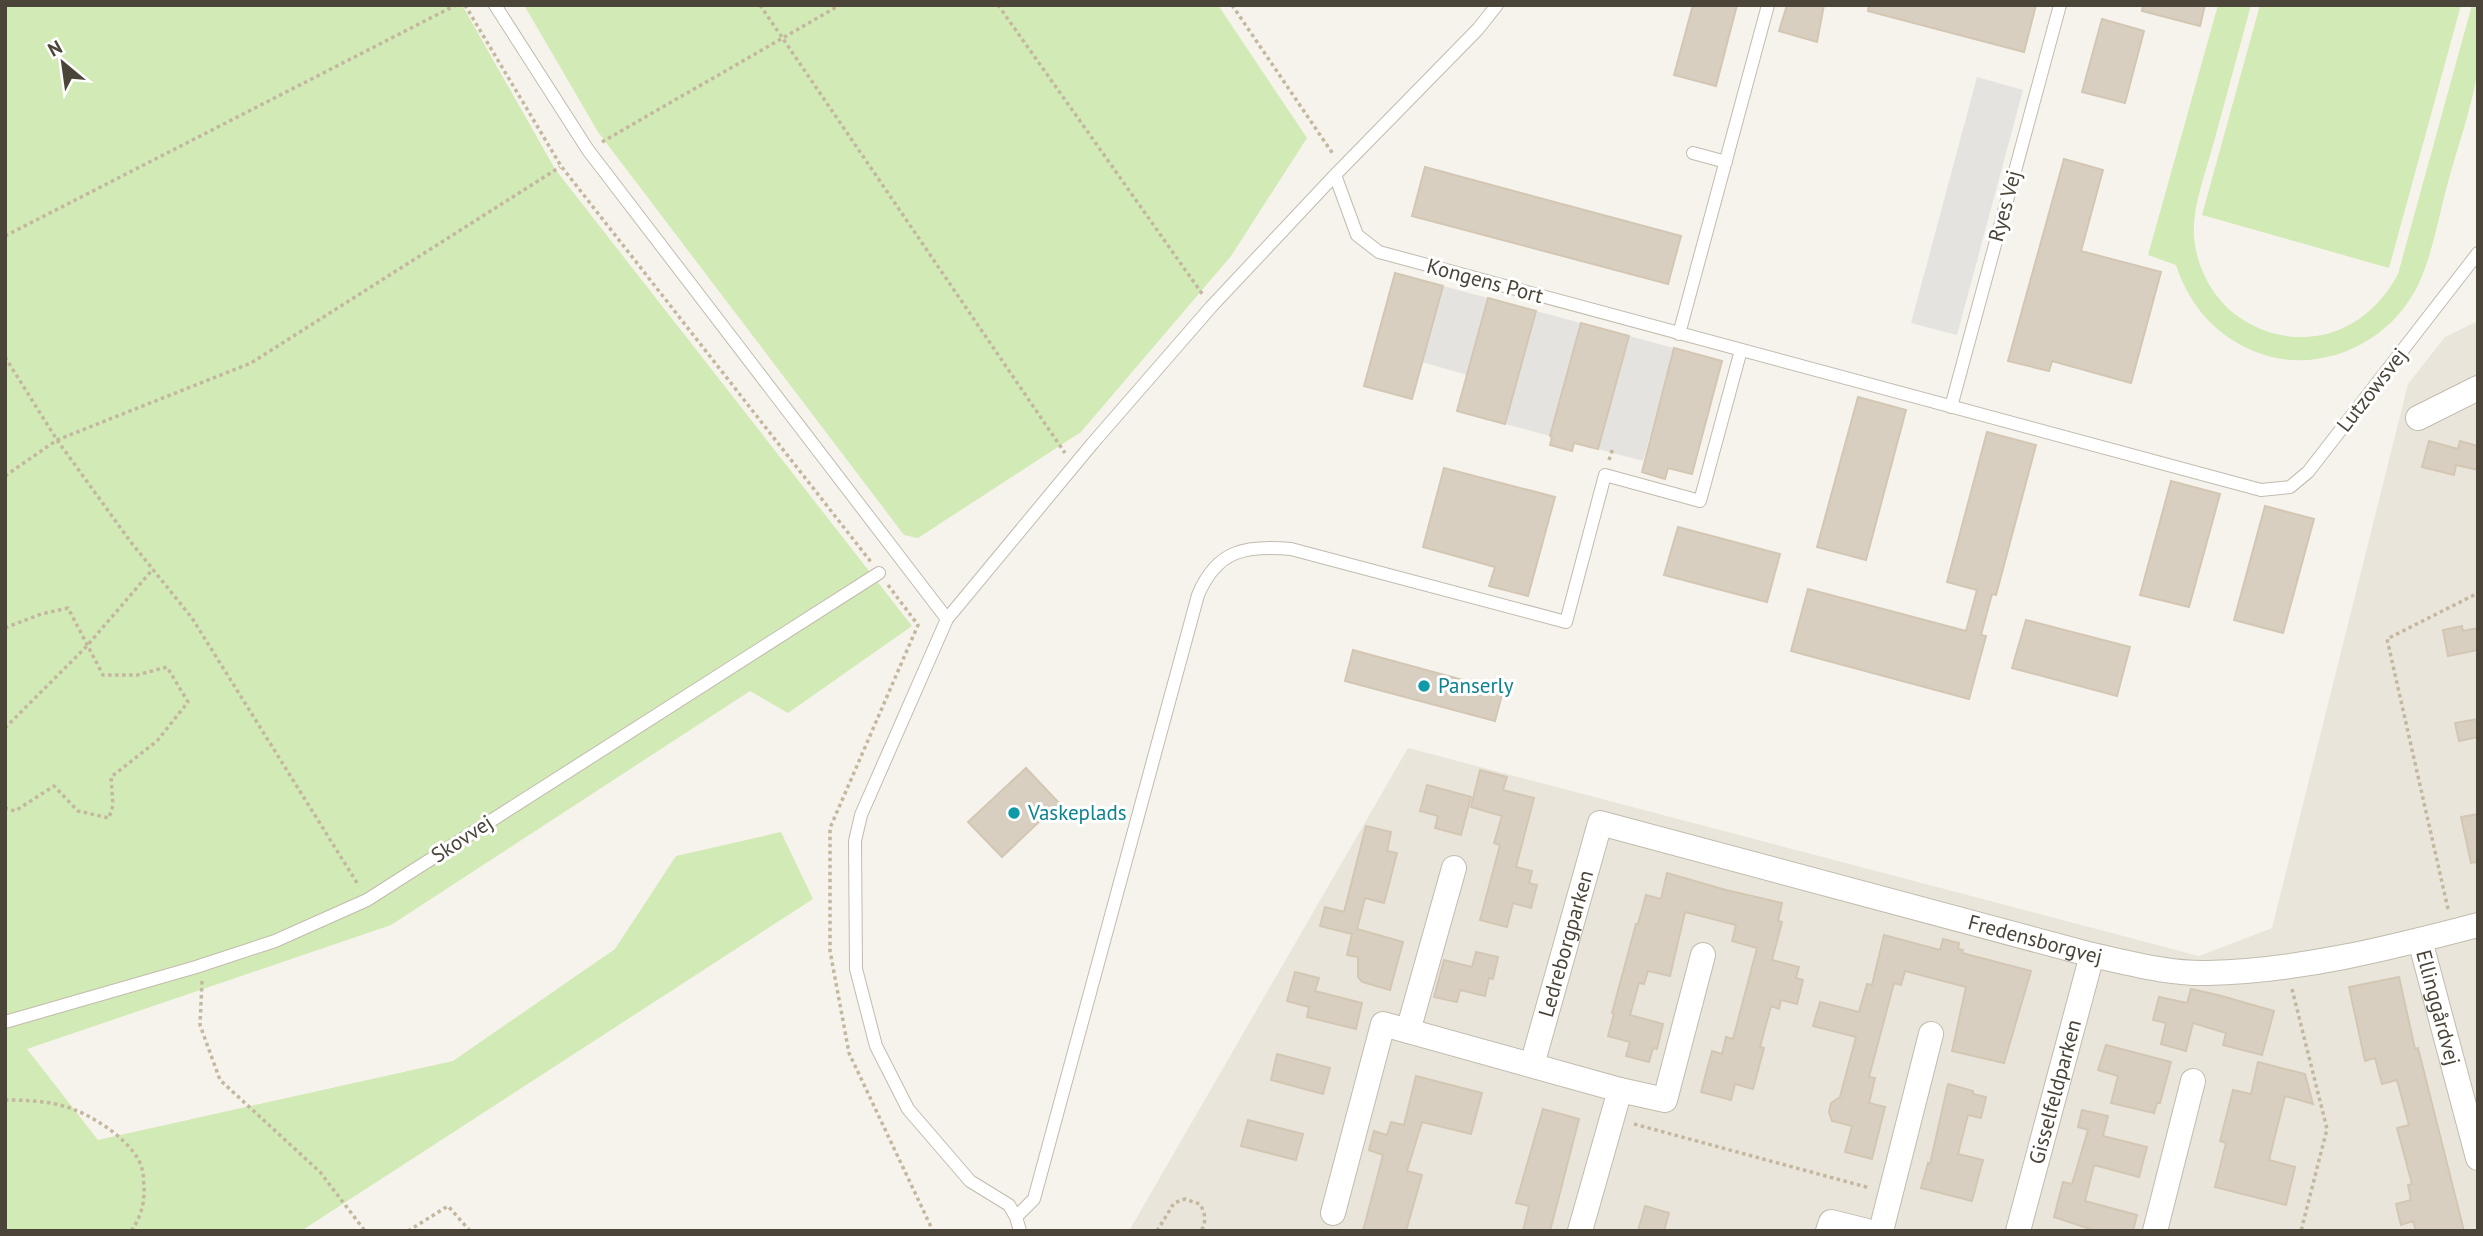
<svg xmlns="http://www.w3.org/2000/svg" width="2483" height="1236" viewBox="0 0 2483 1236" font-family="'PT Sans',sans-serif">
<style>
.residential{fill:#eae5da}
.green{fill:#d2eab5}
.parking{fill:#e5e3e0}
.building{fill:#d8cfc1;stroke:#d3c7b4;stroke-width:2}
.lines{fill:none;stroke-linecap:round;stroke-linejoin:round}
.lane-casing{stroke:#c2bbae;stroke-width:14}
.street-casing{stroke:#c2bbae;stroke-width:26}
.path{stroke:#c4b79f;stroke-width:3.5;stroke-dasharray:3.5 3.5;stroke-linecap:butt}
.lane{stroke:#fff;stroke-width:12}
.street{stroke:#fff;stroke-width:24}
.culture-dot{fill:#0f9aa8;stroke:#fff;stroke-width:2.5}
.labels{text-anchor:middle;stroke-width:6;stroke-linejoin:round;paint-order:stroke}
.street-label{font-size:21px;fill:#4b4439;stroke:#fff}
.culture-label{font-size:21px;fill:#0d838f;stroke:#fff;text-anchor:start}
</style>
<rect width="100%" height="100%" fill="#f6f3ec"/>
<path class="residential" d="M 2478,321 L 2478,1231 L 1129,1231 L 1408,748 L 2199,956 L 2272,928 L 2408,384 L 2445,337 Z"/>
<path class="green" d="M 5,5 L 462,5 L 555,169 L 912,626 L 788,713 L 750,691 L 391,925 L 27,1049 L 98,1140 L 453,1061 L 615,949 L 676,856 L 781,832 L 813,899 L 301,1231 L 5,1231 Z
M 524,5 L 1218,5 L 1307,138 L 1231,256 L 1081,432 L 918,538 L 904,535 L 598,132 Z
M 2218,5 L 2251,5 C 2238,53 2225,101 2212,149 C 2204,178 2192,208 2194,238 C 2197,268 2212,297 2236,315 C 2256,330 2281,338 2306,337 C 2348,335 2379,309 2398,274 L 2472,5 L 2478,5 C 2478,27 2481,52 2477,74 C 2471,110 2458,146 2448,182 C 2439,215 2433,252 2419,283 C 2393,340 2325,374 2265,355 C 2220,341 2190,308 2176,265 L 2148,255 Z
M 2260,5 L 2461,5 L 2389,268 L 2202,215 Z"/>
<path class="parking" d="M 1977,77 L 2023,90 L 1957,335 L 1911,323 Z
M 1443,286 L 1488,298 L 1467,375 L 1422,362 Z
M 1536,311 L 1581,323 L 1550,436 L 1505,424 Z
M 1629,336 L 1674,348 L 1643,461 L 1598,449 Z"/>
<path class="building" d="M 1693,5 L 1737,5 L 1716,86 L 1674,75 Z
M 1787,5 L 1824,5 L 1817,42 L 1779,31 Z
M 1869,5 L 2036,5 L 2024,52 L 1868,11 Z
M 2143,5 L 2205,5 L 2200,26 L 2142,11 Z
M 2102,19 L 2144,31 L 2125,103 L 2082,92 Z
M 2064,159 L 2103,170 L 2081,251 L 2161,272 L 2131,383 L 2052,361 L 2049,371 L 2008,361 Z
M 1425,167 L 1681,236 L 1668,284 L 1412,216 Z
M 1395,273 L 1443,286 L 1412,399 L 1364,386 Z
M 1488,298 L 1536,311 L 1505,424 L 1457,411 Z
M 1581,323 L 1629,336 L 1598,449 L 1574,443 L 1572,451 L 1550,445 L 1552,437 L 1550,436 Z
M 1674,348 L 1722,361 L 1692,474 L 1668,468 L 1665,479 L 1642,472 Z
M 1858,397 L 1906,410 L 1866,560 L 1817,547 Z
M 1987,432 L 2036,445 L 1996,595 L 1992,594 L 1981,635 L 1986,636 L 1969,699 L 1791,651 L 1808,589 L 1966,631 L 1977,590 L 1947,582 Z
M 2429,441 L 2458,449 L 2460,441 L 2478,446 L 2478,470 L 2456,465 L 2454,475 L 2422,467 Z
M 1444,468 L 1555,497 L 1528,596 L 1489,586 L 1495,567 L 1423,547 Z
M 2171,481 L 2220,494 L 2189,607 L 2140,595 Z
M 2265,506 L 2314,519 L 2283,633 L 2234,620 Z
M 1678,527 L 1780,554 L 1767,602 L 1664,575 Z
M 2026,620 L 2130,647 L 2117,696 L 2012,668 Z
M 2462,626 L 2463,631 L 2478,628 L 2478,650 L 2448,656 L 2443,630 Z
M 1353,650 L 1503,691 L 1495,721 L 1345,681 Z
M 2478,719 L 2478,737 L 2459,741 L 2455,723 Z
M 1026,768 L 1059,803 L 1002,857 L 968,822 Z
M 1480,770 L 1507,777 L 1503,790 L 1534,798 L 1516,867 L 1532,871 L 1529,883 L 1537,885 L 1531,908 L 1513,903 L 1507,927 L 1480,920 L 1500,845 L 1494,843 L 1502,816 L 1471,807 Z
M 1427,785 L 1471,797 L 1461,835 L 1435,828 L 1438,816 L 1420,811 Z
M 2478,814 L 2478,862 L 2471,863 L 2461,817 Z
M 1366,826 L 1391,832 L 1387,851 L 1397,853 L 1384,903 L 1365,898 L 1357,929 L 1403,942 L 1390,990 L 1362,982 L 1358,977 L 1358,957 L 1347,955 L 1352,934 L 1320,926 L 1325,907 L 1344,912 Z
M 1667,873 L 1726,890 L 1782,903 L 1778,921 L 1782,922 L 1772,960 L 1799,967 L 1796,978 L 1803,980 L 1797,1004 L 1781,1000 L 1779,1009 L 1771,1006 L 1760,1047 L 1764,1048 L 1753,1089 L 1735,1084 L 1731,1100 L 1701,1092 L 1712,1051 L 1722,1054 L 1726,1037 L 1733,1039 L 1757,948 L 1732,941 L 1736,925 L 1685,912 L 1670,976 L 1648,971 L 1644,984 L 1639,983 L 1630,1015 L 1663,1024 L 1657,1049 L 1653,1048 L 1649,1062 L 1626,1056 L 1630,1042 L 1608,1036 L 1614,1014 L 1612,1013 L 1636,924 L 1638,924 L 1646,895 L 1661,899 Z
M 1884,935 L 1940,950 L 1943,939 L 1959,943 L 1958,949 L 1963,950 L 1962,953 L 2031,971 L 2004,1063 L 1952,1051 L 1966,987 L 1905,971 L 1901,985 L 1894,983 L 1869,1077 L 1875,1078 L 1869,1103 L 1885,1107 L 1872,1159 L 1845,1152 L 1852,1126 L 1832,1121 L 1829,1112 L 1831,1103 L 1840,1097 L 1856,1037 L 1813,1026 L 1820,1002 L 1859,1012 L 1867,984 L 1872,985 Z
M 1476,952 L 1498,957 L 1493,979 L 1489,978 L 1485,996 L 1460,990 L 1457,1002 L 1434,997 L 1444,960 L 1472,967 Z
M 1295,972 L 1319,978 L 1315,991 L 1362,1003 L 1356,1029 L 1307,1017 L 1309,1007 L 1287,1001 Z
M 2399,977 L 2415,1049 L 2418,1048 L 2464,1231 L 2416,1231 L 2413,1221 L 2401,1225 L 2398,1213 L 2396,1204 L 2411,1200 L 2408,1185 L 2412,1184 L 2397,1128 L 2409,1125 L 2397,1080 L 2382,1084 L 2375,1058 L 2365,1061 L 2349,987 Z
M 2191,989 L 2218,995 L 2274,1011 L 2262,1055 L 2223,1045 L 2226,1033 L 2193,1023 L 2186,1051 L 2161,1044 L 2166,1023 L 2153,1020 L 2159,997 L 2187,1003 Z
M 2106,1045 L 2171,1062 L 2160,1103 L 2157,1103 L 2154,1113 L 2111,1103 L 2118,1076 L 2098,1070 Z
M 1277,1054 L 1330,1068 L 1323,1094 L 1271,1080 Z
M 2258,1062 L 2305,1074 L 2313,1104 L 2285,1096 L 2269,1160 L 2295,1167 L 2286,1205 L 2215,1187 L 2226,1143 L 2220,1141 L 2233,1090 L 2251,1094 Z
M 1416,1076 L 1482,1093 L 1471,1134 L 1422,1122 L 1407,1171 L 1422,1175 L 1406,1231 L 1363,1231 L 1383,1155 L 1369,1150 L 1374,1131 L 1387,1135 L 1391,1122 L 1404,1125 Z
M 1948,1084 L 1973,1091 L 1973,1094 L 1986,1097 L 1981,1118 L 1968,1115 L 1958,1154 L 1983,1160 L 1972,1201 L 1921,1188 L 1928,1163 L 1930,1164 Z
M 1543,1109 L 1579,1119 L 1550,1231 L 1523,1231 L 1529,1206 L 1516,1203 Z
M 2082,1110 L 2108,1116 L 2103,1136 L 2147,1147 L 2139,1177 L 2094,1165 L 2085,1201 L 2137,1215 L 2133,1231 L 2096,1231 L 2054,1217 L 2063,1182 L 2072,1184 L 2088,1130 L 2078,1127 Z
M 1248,1120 L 1303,1134 L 1296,1160 L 1241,1146 Z
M 1645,1206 L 1669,1213 L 1664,1231 L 1638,1231 Z"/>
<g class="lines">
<g class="lane-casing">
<path id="lane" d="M 495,5 L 588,150 L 947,619
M 1693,153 L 1726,162
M 1335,175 L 1357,235 L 1379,252 L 2261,490 L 2290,487 L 2308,472 L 2478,253
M 1679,334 L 1768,5
M 1951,407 L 2060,5
M 5,1022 L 196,967 L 275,941 L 367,900 L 879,573
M 1016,1217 L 1034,1199 L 1198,595 C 1217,550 1245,545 1291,549 L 1566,622 L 1605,475 L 1700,501 L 1741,350
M 1020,1231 L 1016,1217 L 1009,1205 L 970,1181 L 908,1109 L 876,1046 L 856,969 L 855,841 L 861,815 L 947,619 L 1092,444 L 1211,307 L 1335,175 L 1478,29 L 1497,5"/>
</g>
<g class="street-casing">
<g id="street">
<path d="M 2418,418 L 2478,388"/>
<path id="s1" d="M 2420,940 L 2478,1158"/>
<path d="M 1408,1031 L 1454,868"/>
<path id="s2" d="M 1532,1065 L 1600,823 L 2092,955 C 2129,963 2169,974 2208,973 C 2299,971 2390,948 2478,925"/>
<path d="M 1620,1090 L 1665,1100 L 1703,955"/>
<path d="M 1333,1213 L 1383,1024 L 1620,1090 L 1580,1231"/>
<path d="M 1828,1231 L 1831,1222 L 1867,1231"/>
<path d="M 1881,1231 L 1931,1034"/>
<path id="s3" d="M 2018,1231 L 2092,955"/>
<path d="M 2155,1231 L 2193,1081"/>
</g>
</g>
<path class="path" d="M 465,5 L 561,166 L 871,562
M 760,5 L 1065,453
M 998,5 L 1203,295
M 1232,5 L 1333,154
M 602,142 L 840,5
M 5,236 L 456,5
M 5,357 L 57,440 L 130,541 L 192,618 L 359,886
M 1609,460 L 1613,448
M 5,476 L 57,440 L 251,363 L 560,167
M 888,585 L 918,625 L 830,828 L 830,951 L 849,1053 L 933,1231
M 5,628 L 41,614 L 68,608 L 103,675 L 137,675 L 167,667 L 188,702 L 157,741 L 111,777 L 113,805 L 109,818 L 78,811 L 54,786 L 15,811 L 5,808
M 5,728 L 86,647 L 153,569
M 2448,909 L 2387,639 L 2478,593
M 202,981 L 200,1025 L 220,1080 L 320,1172 L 365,1231
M 2292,989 L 2327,1129 L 2301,1231
M 5,1100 C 27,1100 54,1101 75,1110 C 98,1119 136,1144 142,1169 C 144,1174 143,1180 144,1185 C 145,1201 141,1218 131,1231
M 1634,1124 L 1870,1188
M 408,1231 L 448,1206 L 470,1231
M 1157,1231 L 1174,1203 L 1185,1199 L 1200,1204 C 1205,1213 1207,1221 1201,1231"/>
<use href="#lane" class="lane"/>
<use href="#street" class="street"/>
</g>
<g class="culture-dot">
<circle cx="1424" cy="686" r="7"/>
<circle cx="1014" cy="813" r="7"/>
</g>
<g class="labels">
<g class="street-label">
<text transform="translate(2005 206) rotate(-75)" y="7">Ryes Vej</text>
<text transform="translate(1485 281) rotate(15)" y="7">Kongens Port</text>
<text transform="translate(2372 390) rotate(-52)" y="7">Lutzowsvej</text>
<text transform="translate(462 839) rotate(-33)" y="7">Skovvej</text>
<text dy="7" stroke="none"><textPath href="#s2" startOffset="702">Fredensborgvej</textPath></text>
<text dy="7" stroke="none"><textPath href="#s2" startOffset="126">Ledreborgparken</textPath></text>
<text dy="7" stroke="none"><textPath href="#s1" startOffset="70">Ellinggårdvej</textPath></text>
<text dy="7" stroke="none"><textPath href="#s3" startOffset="144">Gisselfeldparken</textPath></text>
</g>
<g class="culture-label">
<text x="1438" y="693">Panserly</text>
<text x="1028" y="820">Vaskeplads</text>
</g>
</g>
<rect width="2483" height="1236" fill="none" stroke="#4b4439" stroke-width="14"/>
<g transform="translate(63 63) rotate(331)" stroke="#ffffff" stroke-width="5" paint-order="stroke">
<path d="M0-5L12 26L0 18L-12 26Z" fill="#4b4439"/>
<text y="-10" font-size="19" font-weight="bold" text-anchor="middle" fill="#4b4439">N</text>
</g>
</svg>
